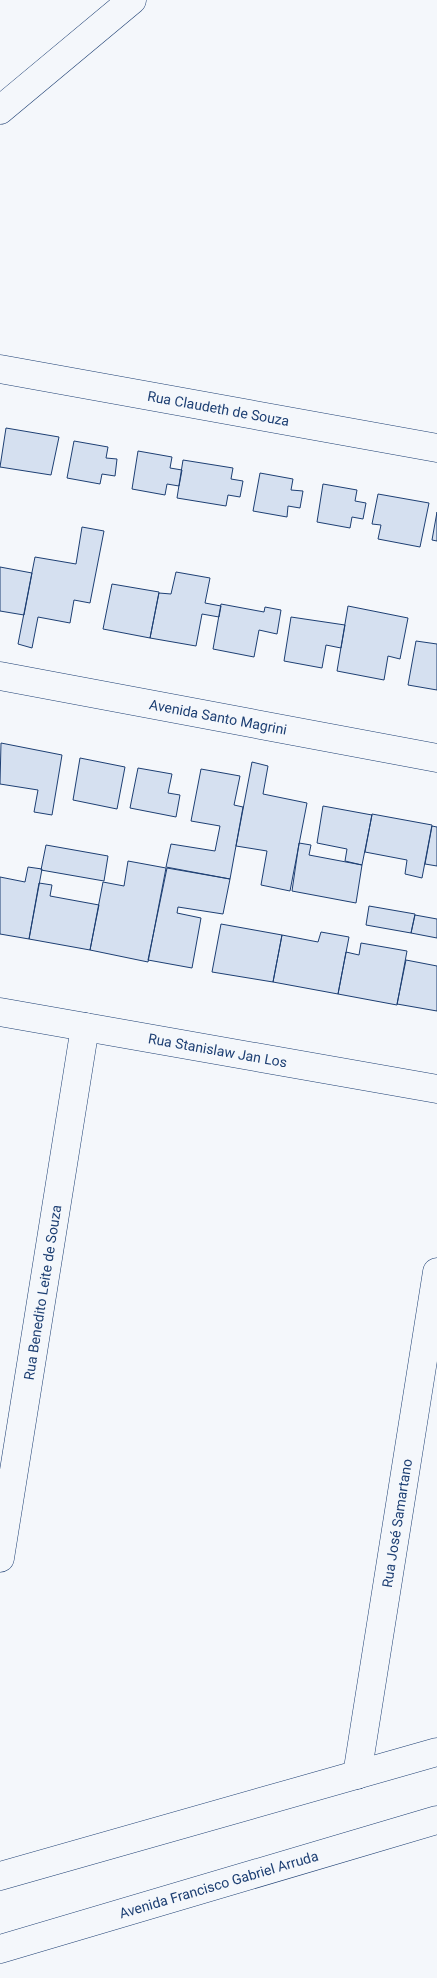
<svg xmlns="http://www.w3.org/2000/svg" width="437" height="1978" viewBox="0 0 437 1978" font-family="Roboto,sans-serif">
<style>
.building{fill:#d5e0f0;stroke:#1d3f73}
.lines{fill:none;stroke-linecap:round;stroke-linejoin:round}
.street-casing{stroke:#1d3f73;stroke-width:29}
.secondary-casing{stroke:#1d3f73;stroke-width:29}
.street{stroke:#f4f7fb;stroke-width:28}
.secondary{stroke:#f4f7fb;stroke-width:28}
.labels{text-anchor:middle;stroke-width:4;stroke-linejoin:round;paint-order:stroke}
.street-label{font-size:14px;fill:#1d3f73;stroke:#f4f7fb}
</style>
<rect width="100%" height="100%" fill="#f4f7fb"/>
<path class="building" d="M 6,428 L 59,437 L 51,475 L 0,467 Z
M 74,441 L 108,447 L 106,458 L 117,459 L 115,476 L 102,474 L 100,484 L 67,478 Z
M 138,451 L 172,457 L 170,468 L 182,470 L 179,486 L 167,484 L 165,495 L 132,489 Z
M 183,460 L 233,468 L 231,479 L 243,481 L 240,497 L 228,495 L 226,506 L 177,498 Z
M 260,473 L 293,479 L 291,490 L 303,491 L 300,508 L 288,506 L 287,517 L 253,511 Z
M 323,484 L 357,490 L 355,501 L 366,503 L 363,519 L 352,517 L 350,528 L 317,522 Z
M 378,494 L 429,503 L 420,547 L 378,539 L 381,525 L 372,524 Z
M 437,512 L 437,541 L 432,540 Z
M 82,527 L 104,531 L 90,603 L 74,600 L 70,623 L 38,617 L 32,648 L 18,644 L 35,557 L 76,564 Z
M 0,567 L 32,573 L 24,615 L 0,611 Z
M 176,572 L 210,578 L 205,603 L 221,606 L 219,617 L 202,614 L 196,646 L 150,638 L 159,593 L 171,594 Z
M 112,584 L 159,592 L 150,638 L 103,629 Z
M 221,604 L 264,612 L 265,607 L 281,610 L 277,634 L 259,630 L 254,657 L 213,649 Z
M 348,606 L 408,618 L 400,659 L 388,656 L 384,680 L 337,671 Z
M 291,617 L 345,625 L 341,648 L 326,645 L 322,668 L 284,661 Z
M 416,641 L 437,644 L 437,690 L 408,685 Z
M 1,743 L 62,755 L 52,815 L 34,812 L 38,790 L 0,784 Z
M 80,758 L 125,767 L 117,809 L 73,800 Z
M 252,762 L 268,766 L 263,794 L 307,803 L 290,891 L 261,885 L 267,851 L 236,846 Z
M 138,768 L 172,774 L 168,793 L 180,795 L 176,817 L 130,808 Z
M 201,769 L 240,776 L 234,805 L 243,807 L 230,879 L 166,867 L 171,844 L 215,851 L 220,826 L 191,821 Z
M 323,806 L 372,815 L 362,865 L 345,861 L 347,849 L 317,843 Z
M 372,814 L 432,825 L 422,878 L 405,874 L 407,860 L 365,852 Z
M 432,826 L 437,827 L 437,866 L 425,864 Z
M 299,843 L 311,845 L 309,855 L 362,865 L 356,903 L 292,891 Z
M 46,845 L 108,856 L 104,881 L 41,870 Z
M 128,861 L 166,868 L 148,962 L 90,950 L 103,882 L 124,886 Z
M 28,867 L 42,869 L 29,939 L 0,934 L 0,877 L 25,882 Z
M 167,868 L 230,879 L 223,914 L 178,907 L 177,913 L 201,918 L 192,968 L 148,960 Z
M 39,883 L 52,885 L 50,896 L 99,905 L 90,950 L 29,939 Z
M 369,906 L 415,914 L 411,933 L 366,925 Z
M 415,915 L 437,919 L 437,938 L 411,933 Z
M 221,924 L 282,935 L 273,982 L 212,972 Z
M 321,932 L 349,937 L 338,994 L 273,982 L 282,935 L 318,942 Z
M 361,943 L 407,951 L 397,1005 L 338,994 L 346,952 L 359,955 Z
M 406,960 L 437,966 L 437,1011 L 397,1004 Z"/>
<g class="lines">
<g class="street-casing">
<g id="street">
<path d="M 0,110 L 132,0"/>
<path id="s1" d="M 0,369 L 437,448"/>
<path id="s2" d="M 0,676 L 437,758"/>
<path id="s3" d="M 0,1012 L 437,1089"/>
<path id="s4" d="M 0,1558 L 85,1027"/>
<path id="s5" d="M 357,1775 L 437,1272"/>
</g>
</g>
<g class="secondary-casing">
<g id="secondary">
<path d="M 0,1876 L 437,1752"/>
<path id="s6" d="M 0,1949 L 437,1820"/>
</g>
</g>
<use href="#street" class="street"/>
<use href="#secondary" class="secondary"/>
</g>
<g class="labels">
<g class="street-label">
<text dy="5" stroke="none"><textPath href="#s1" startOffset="222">Rua Claudeth de Souza</textPath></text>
<text dy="5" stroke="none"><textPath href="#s2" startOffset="222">Avenida Santo Magrini</textPath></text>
<text dy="5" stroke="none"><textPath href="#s3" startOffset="221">Rua Stanislaw Jan Los</textPath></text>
<text dy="5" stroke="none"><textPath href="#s4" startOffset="269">Rua Benedito Leite de Souza</textPath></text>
<text dy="5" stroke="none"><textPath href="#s5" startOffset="255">Rua José Samartano</textPath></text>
<text dy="5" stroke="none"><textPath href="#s6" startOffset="228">Avenida Francisco Gabriel Arruda</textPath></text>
</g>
</g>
</svg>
